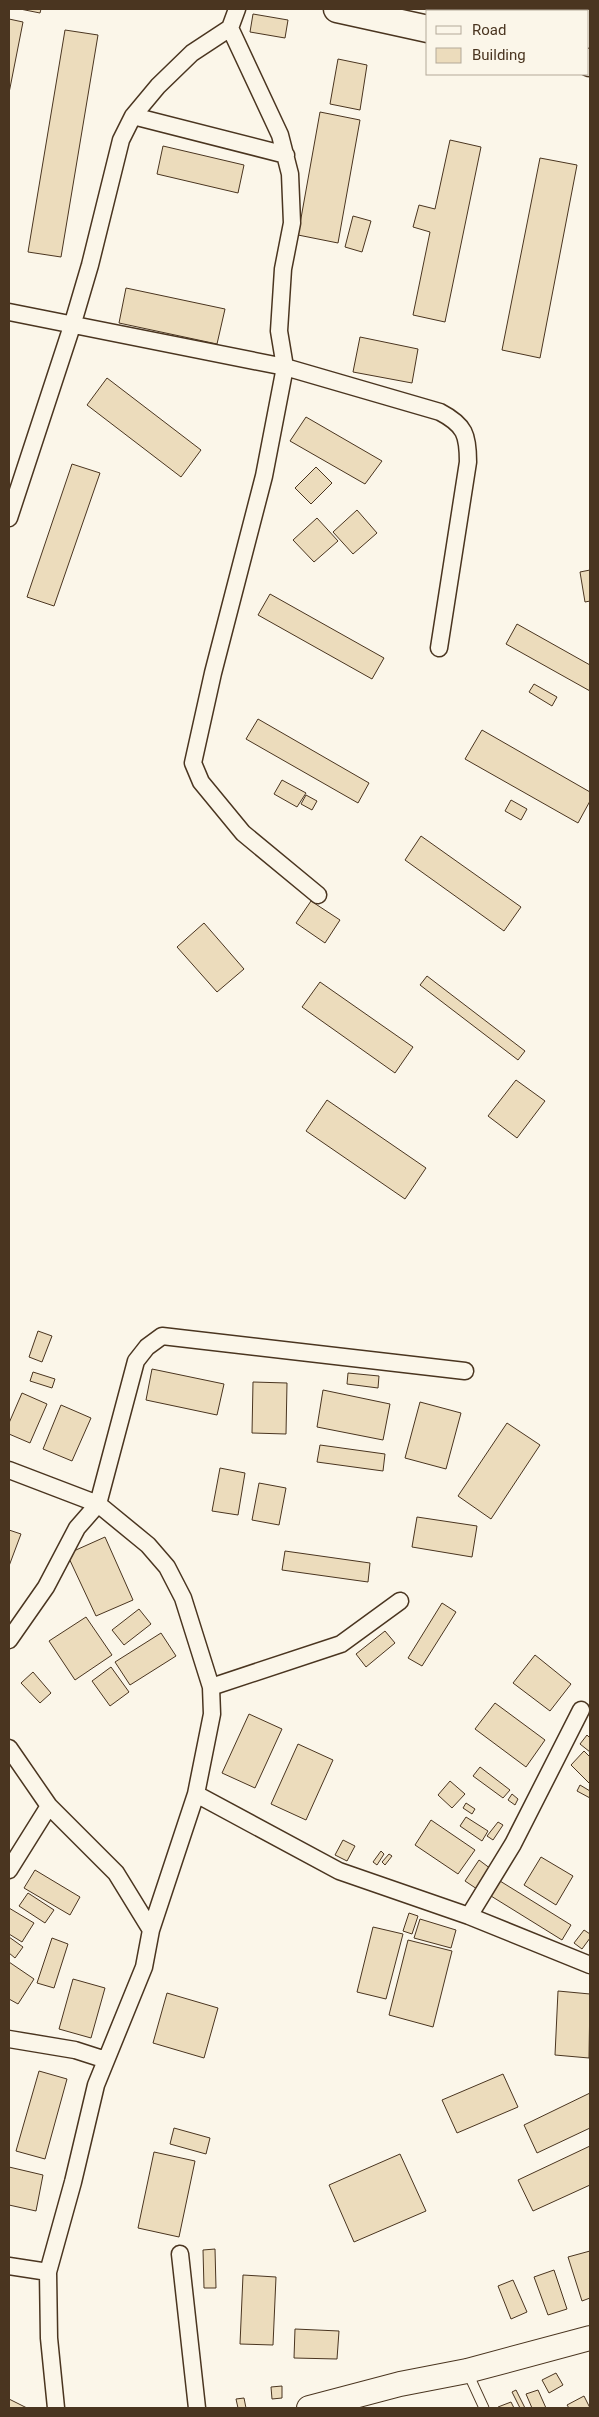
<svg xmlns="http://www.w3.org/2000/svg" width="599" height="2417" viewBox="0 0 599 2417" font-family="Roboto,sans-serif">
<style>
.building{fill:#ecdcbc;stroke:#4a3520}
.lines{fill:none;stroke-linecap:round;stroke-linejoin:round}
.lane-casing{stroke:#4a3520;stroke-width:11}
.street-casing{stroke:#4a3520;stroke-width:19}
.secondary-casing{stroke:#4a3520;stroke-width:26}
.primary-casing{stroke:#4a3520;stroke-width:29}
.lane{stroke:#fbf6e9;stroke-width:9}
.street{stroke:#fbf6e9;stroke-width:16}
.secondary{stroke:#fbf6e9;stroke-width:24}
.primary{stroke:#fbf6e9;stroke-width:26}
</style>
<rect width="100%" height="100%" fill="#fbf6e9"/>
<path class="building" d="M 20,9 L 41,9 L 40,13 Z
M 253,14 L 288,20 L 285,38 L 250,32 Z
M 9,19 L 23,22 L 9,93 Z
M 65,30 L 98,35 L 61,257 L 28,252 Z
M 338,59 L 367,65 L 360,110 L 330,104 Z
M 320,112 L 360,120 L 338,243 L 298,235 Z
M 450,140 L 481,147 L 445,322 L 413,315 L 430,232 L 413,227 L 419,205 L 435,209 Z
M 163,146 L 244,165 L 238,193 L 157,174 Z
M 540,158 L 577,165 L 540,358 L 502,350 Z
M 353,216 L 371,221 L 362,252 L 345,247 Z
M 126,288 L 225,309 L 217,344 L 119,323 Z
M 360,337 L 418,349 L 412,383 L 353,372 Z
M 107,378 L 201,450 L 181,477 L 87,405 Z
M 306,417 L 382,461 L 365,484 L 290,441 Z
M 72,464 L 100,473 L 54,606 L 27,597 Z
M 316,467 L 332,483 L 311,504 L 295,488 Z
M 357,510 L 377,533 L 353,554 L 333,532 Z
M 317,518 L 338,541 L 314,562 L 293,540 Z
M 590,570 L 590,601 L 585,602 L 580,572 Z
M 270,594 L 384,658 L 372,679 L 258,615 Z
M 517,624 L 590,665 L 590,691 L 506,644 Z
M 534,684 L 557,697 L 552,706 L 529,692 Z
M 258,719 L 369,783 L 358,803 L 246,739 Z
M 482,730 L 590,792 L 590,801 L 578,823 L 465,759 Z
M 282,780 L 306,793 L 297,807 L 274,794 Z
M 306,795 L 317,801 L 312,810 L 301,804 Z
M 511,800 L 527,809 L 521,820 L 505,811 Z
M 421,836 L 521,907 L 504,931 L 405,860 Z
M 311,901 L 340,920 L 325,943 L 296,923 Z
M 204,923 L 244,969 L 217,992 L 177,947 Z
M 427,976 L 525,1051 L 518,1060 L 420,985 Z
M 320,982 L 413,1047 L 395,1073 L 302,1007 Z
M 516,1080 L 545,1101 L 517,1138 L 488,1116 Z
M 327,1100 L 426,1168 L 405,1199 L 306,1131 Z
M 38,1331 L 52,1336 L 42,1362 L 29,1357 Z
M 152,1369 L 224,1384 L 217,1415 L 146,1400 Z
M 33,1372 L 55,1379 L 52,1388 L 30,1381 Z
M 348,1373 L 379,1376 L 378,1388 L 347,1384 Z
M 253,1382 L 287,1383 L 286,1434 L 252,1433 Z
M 323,1390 L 390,1404 L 383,1440 L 317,1427 Z
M 22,1393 L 47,1404 L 30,1443 L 9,1434 L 9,1423 Z
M 420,1402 L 461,1413 L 446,1469 L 405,1458 Z
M 61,1405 L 91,1418 L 72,1461 L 43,1449 Z
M 507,1423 L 540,1445 L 491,1519 L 458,1496 Z
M 320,1445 L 385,1454 L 383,1471 L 317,1462 Z
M 220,1468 L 245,1473 L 238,1515 L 212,1511 Z
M 259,1483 L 286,1488 L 279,1525 L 252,1520 Z
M 417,1517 L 477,1526 L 472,1557 L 412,1547 Z
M 9,1530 L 21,1534 L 9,1566 Z
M 105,1537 L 133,1600 L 96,1616 L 67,1554 Z
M 285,1551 L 370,1563 L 368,1582 L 282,1570 Z
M 442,1603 L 456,1612 L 422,1666 L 408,1658 Z
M 139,1609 L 151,1624 L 124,1645 L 112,1630 Z
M 86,1617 L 112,1655 L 75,1680 L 49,1641 Z
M 385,1631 L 395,1643 L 366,1667 L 356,1654 Z
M 161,1633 L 176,1656 L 130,1685 L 115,1662 Z
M 535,1655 L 571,1684 L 550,1711 L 513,1683 Z
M 111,1667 L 129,1692 L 110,1706 L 92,1681 Z
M 33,1672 L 51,1693 L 40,1703 L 21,1683 Z
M 495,1703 L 545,1740 L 526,1767 L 475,1729 Z
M 249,1714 L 282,1729 L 255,1788 L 222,1773 Z
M 587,1735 L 590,1738 L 590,1752 L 580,1744 Z
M 298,1744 L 333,1760 L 306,1820 L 271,1804 Z
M 584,1751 L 590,1757 L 590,1784 L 571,1765 Z
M 480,1767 L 510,1790 L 503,1798 L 473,1776 Z
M 450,1781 L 465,1794 L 452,1808 L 438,1795 Z
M 580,1785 L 590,1791 L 590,1798 L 577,1791 Z
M 512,1794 L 518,1799 L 515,1805 L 508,1800 Z
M 466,1803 L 475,1809 L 472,1814 L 463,1808 Z
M 466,1817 L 488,1831 L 482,1841 L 460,1826 Z
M 431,1820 L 475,1850 L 458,1874 L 415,1845 Z
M 498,1822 L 503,1825 L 493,1840 L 487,1836 Z
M 343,1840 L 355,1846 L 347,1861 L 335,1855 Z
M 381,1851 L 384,1854 L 377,1865 L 373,1862 Z
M 389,1854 L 392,1856 L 385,1865 L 382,1862 Z
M 541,1857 L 573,1876 L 556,1905 L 524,1885 Z
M 479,1860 L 491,1869 L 477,1889 L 465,1881 Z
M 35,1870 L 80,1897 L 70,1915 L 24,1888 Z
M 500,1881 L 571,1925 L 562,1940 L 491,1896 Z
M 28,1893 L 54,1910 L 45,1923 L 19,1906 Z
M 9,1908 L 34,1923 L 22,1942 L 9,1934 Z
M 409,1913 L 418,1916 L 412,1934 L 403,1931 Z
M 420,1919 L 456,1930 L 451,1948 L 414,1938 Z
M 373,1927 L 403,1934 L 386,1999 L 357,1992 Z
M 584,1930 L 590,1934 L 590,1938 L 582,1949 L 574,1943 Z
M 9,1937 L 23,1947 L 15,1958 L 9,1953 Z
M 52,1938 L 68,1944 L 54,1988 L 37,1983 Z
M 408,1940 L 452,1951 L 433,2027 L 389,2015 Z
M 9,1962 L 34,1979 L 18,2004 L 9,1999 Z
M 73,1979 L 105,1988 L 91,2038 L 59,2029 Z
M 558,1991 L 590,1994 L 589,2058 L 555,2055 Z
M 167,1993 L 218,2008 L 204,2058 L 153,2043 Z
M 39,2071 L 67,2079 L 45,2159 L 16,2151 Z
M 503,2074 L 518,2107 L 457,2133 L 442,2100 Z
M 590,2093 L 590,2128 L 537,2153 L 524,2125 Z
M 174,2128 L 210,2138 L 206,2154 L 170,2144 Z
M 590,2146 L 590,2185 L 533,2211 L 518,2180 Z
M 154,2152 L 195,2161 L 179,2237 L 138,2228 Z
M 400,2154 L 426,2211 L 354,2242 L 329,2185 Z
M 9,2167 L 43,2175 L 36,2211 L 9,2205 Z
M 215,2249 L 216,2288 L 204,2288 L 203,2250 Z
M 590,2251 L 590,2298 L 582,2301 L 568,2257 Z
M 554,2270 L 567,2309 L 548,2315 L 534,2277 Z
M 243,2275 L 276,2277 L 273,2345 L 240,2344 Z
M 513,2280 L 527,2312 L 511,2319 L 498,2286 Z
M 295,2329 L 339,2331 L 337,2359 L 294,2358 Z
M 556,2373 L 563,2385 L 549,2393 L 542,2380 Z
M 282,2386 L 282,2398 L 272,2399 L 271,2387 Z
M 516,2390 L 525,2408 L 520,2408 L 512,2392 Z
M 538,2390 L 546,2408 L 532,2408 L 526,2394 Z
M 584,2396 L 590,2408 L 569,2408 L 567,2405 Z
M 244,2398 L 246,2408 L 238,2408 L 236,2399 Z
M 9,2399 L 27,2408 L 9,2408 Z
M 511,2402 L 514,2408 L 498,2408 L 498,2407 Z"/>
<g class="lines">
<g class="lane-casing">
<path id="lane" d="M 467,2371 L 484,2408"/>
</g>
<g class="street-casing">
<path id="street" d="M 230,28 L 280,135 L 290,174 L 292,223 L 283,269 L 279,331 L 285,367 L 264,476 L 213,673 L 193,763 L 201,782 L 243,833 L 318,895
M 133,116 L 286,155
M 9,312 L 285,367 L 440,412 C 465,425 468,435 468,462 L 439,648
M 9,518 L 72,326 L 90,265 L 121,140 L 133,116 L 158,86 L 192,53 L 230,28 L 237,9
M 9,1470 L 98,1504 L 148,1545 L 167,1567 L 183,1598 L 211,1687 L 212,1714 L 196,1794 L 151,1930 L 144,1967 L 96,2085 L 73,2182 L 48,2272 L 49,2338 L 56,2408
M 9,1640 L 46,1587 L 77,1528 L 98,1504 L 136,1361 L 147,1347 L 162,1336 L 465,1371
M 211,1687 L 341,1644 L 400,1601
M 9,1748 L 49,1806 L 116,1873 L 151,1930
M 196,1794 L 339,1871 L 469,1916 L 590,1965
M 9,1870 L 49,1806
M 469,1916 L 513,1844 L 581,1710
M 9,2039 L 75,2050 L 106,2060
M 180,2254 L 197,2408
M 9,2266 L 48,2272"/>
</g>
<g class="secondary-casing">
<path id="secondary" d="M 309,2408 L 400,2384 L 467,2371 L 590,2338"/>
</g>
<g class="primary-casing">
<path id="primary" d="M 337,9 L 428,29
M 588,62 L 590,63"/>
</g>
<use href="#lane" class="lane"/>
<use href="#street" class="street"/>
<use href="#secondary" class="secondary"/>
<use href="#primary" class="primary"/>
</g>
<rect width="599" height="2417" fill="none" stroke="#4a3520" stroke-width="20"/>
<rect x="426" y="10" width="162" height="65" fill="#fbf6e9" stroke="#b4a999"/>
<rect x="436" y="26" width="25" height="8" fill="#fbf6e9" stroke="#b4a999"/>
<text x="472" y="35" font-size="15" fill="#4a3520">Road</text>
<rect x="436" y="48" width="25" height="15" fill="#ecdcbc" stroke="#b4a999"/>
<text x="472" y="60" font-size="15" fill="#4a3520">Building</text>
</svg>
